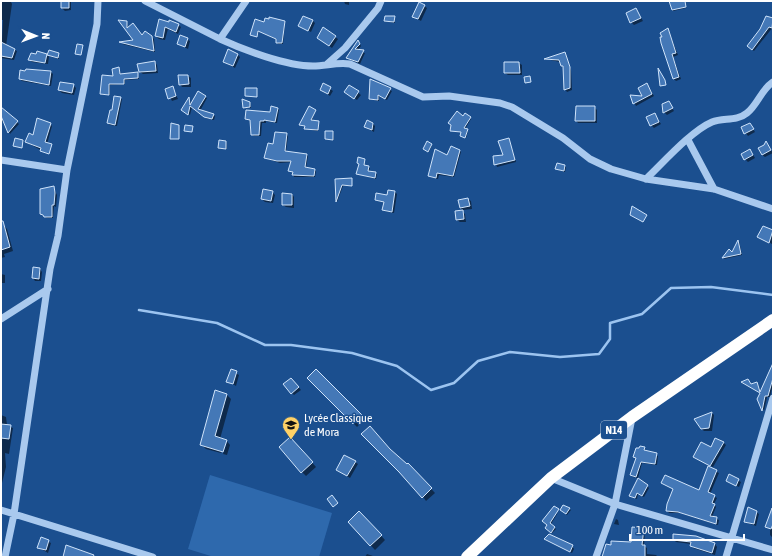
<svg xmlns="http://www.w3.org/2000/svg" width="774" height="558" viewBox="0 0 774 558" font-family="'Asap Condensed',sans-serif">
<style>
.green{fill:#2e69ad}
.shadow{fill:#0007}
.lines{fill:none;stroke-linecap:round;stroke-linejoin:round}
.stream{stroke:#9cc4f0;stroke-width:2.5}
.building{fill:#4478b7;stroke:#cfe3fa}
.minor{stroke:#a9c9ee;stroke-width:7}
.highway{stroke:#fff;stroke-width:12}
.labels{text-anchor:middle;stroke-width:3;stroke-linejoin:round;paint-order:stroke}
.shield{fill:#1b4f8f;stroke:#bbcadd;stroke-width:1}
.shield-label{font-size:11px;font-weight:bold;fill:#fff}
.poi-label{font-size:12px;fill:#fff;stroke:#1b4f8f;text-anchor:start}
</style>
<rect width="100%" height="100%" fill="#1b4f8f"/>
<path class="green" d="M 210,475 L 332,513 L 319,557 L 214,557 L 188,549 Z"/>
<path class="shadow" d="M 1,1 L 11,2 L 12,4 L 6,46 L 17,51 L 14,60 L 1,58 L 3,20 L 1,20 Z
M 62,1 L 71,2 L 71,10 L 65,11 L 62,8 Z
M 344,1 L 349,1 L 349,5 L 345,4 Z
M 670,1 L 686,1 L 686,8 L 673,11 Z
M 424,6 L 427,8 L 421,21 L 413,16 Z
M 636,10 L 643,21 L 634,25 L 631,22 Z
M 394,17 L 395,23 L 385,21 Z
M 766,17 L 773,20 L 773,27 L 754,51 L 750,48 L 761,29 Z
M 160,20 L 178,25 L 181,27 L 178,34 L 168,29 L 165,40 L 159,39 L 156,36 Z
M 312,20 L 315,23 L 311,32 L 300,26 Z
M 120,22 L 127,22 L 128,28 L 142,37 L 152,37 L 154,39 L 155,52 L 122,44 L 135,41 Z
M 285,22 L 283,44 L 278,44 L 277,40 L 259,31 L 257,37 L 251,35 L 265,23 Z
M 668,30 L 678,55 L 673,57 L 681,79 L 676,81 L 674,79 Z
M 181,36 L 190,41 L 188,49 L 178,44 Z
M 335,37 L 338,39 L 332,48 L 321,40 Z
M 358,41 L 361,46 L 357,51 L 365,53 L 360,64 L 347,58 Z
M 50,51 L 59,54 L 59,59 L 49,56 L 48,64 L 32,62 L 30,60 L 47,55 L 48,57 Z
M 564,53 L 571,70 L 572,90 L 567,92 L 565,89 L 564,69 L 560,62 L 546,59 Z
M 238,55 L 240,57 L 235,68 L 224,62 Z
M 155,62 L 157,65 L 158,73 L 143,74 L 140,72 Z
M 519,63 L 522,65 L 522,75 L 508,75 L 505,73 Z
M 119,68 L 121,75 L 137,73 L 139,79 L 125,80 L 125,84 L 110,85 L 110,95 L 102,95 L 103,76 L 114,77 Z
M 51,72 L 53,74 L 51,86 L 22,81 L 20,79 Z
M 188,76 L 191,78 L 191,87 L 182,87 L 180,84 Z
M 371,80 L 392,91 L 387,100 L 379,96 L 379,101 L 370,99 Z
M 324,84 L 333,91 L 330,96 L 321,89 Z
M 73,85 L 76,88 L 74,95 L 62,93 L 59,90 Z
M 647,85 L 654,96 L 636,106 L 631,96 L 644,97 Z
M 349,86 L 361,95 L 357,100 L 348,94 Z
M 172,87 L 178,99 L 172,101 L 166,89 Z
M 199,93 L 207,98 L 200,111 L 213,115 L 215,116 L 214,120 L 206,118 L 192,107 L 190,115 L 183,110 L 190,99 L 191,105 Z
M 120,98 L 122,99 L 117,126 L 110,125 L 108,123 Z
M 668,102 L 674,111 L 667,115 L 664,112 L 663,105 Z
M 250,103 L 251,108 L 244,107 Z
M 594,107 L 597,110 L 597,123 L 578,123 L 576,120 Z
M 277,108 L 279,110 L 277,123 L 266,121 L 266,123 L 262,123 L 261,136 L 254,136 L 252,134 L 251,121 L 246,119 L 270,113 Z
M 1,109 L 19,124 L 10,134 L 4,122 L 1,121 Z
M 315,110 L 312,121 L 319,123 L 318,131 L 306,129 L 306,126 L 301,125 Z
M 654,114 L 661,124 L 654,128 L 651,125 Z
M 464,117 L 471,119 L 465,129 L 468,131 L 466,138 L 462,136 L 462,132 L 453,131 Z
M 50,124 L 52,126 L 47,144 L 50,144 L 48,154 L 26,142 Z
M 373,124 L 375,126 L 374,132 L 365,127 Z
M 750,124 L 755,132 L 748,136 L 742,128 Z
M 179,126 L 179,139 L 172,139 L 171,138 Z
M 333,132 L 334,140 L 327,140 L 326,139 Z
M 286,134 L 288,136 L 286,152 L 306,154 L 308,156 L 306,168 L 314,170 L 316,171 L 315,177 L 294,177 L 293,173 L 289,170 L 292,162 L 280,163 L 265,158 L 274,146 Z
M 509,139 L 516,162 L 497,167 L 494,157 L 504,156 Z
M 226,142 L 227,149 L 220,149 L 219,148 Z
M 766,143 L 773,153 L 765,157 L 762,155 Z
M 432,145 L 429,152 L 425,150 Z
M 459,150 L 461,152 L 454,177 L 439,175 L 438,179 L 429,176 L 448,156 Z
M 750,150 L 755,158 L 748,162 L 745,159 Z
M 365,160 L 364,166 L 370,168 L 369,172 L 377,174 L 376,179 L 357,174 L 360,164 L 358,163 Z
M 557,164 L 566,167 L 565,172 L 556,169 Z
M 352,179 L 352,186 L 343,186 L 337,202 L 336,180 Z
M 53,187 L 57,195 L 56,207 L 54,206 L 53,218 L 47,218 L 41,214 Z
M 272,192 L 275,195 L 273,203 L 265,202 L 262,199 Z
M 395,192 L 397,194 L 394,213 L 386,211 L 384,209 L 385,203 L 376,200 Z
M 292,194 L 294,197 L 294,208 L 286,207 L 283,205 Z
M 468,199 L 471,201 L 472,209 L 463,210 L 460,208 Z
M 462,211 L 465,214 L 466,222 L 460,222 L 457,220 Z
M 3,225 L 7,229 L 13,251 L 4,254 L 5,257 L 1,258 L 1,226 Z
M 763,227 L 773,231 L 772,244 L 759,237 Z
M 739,241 L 742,255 L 724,259 L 729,251 L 732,254 Z
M 40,269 L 42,272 L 41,281 L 35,281 L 33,278 Z
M 1,274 L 5,275 L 5,283 L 1,283 Z
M 231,370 L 239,375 L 236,386 L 228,381 Z
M 316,371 L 365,419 L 357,427 L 309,378 Z
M 773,374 L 773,384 L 770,397 L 767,397 L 764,411 L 759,399 L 761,393 L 742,383 L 748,380 L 752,385 L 757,383 L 761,392 Z
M 294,382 L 301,390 L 294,395 L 292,393 Z
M 216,392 L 227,395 L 231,399 L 220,439 L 226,440 L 230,445 L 227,455 L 223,454 L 227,442 L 225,442 L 221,453 L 206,449 L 201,444 Z
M 712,413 L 714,415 L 712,431 L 704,431 L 701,428 Z
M 1,415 L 6,417 L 7,425 L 13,428 L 9,454 L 5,453 L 6,467 L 1,487 Z
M 294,442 L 316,467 L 306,476 L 302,472 Z
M 723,442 L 726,445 L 713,467 L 694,457 Z
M 645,448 L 646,452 L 658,456 L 657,465 L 642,463 L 638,478 L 633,477 L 632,475 L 637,459 L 634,457 Z
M 393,453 L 407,466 L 408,464 L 435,493 L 426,501 Z
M 355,462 L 358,464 L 350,478 L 338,470 Z
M 709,468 L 719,473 L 710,494 L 717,498 L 714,504 L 716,507 L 712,517 L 719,520 L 718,525 L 681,513 L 669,513 L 667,510 L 674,489 L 662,483 L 699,491 Z
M 730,476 L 741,482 L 739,487 L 727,481 Z
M 647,486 L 649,488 L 644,497 L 638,494 L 637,499 L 630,496 Z
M 564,506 L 571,510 L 567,515 L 561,510 Z
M 749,508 L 759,514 L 756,526 L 745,522 Z
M 559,511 L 551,524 L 556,529 L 552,533 L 546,528 Z
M 363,516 L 385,540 L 375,550 L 349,522 Z
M 770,518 L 773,519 L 773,538 L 770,535 L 770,529 L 766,526 Z
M 616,519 L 618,520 L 619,525 L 614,524 Z
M 643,529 L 645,531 L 644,546 L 647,548 L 647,554 L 656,555 L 658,557 L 603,557 L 612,547 L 632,543 Z
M 695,537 L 715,544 L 717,547 L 715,555 L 693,548 L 691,544 L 676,542 L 674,540 Z
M 41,538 L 51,543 L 48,553 L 38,547 Z
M 545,539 L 572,546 L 574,549 L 572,553 Z
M 367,554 L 376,557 L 365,557 Z"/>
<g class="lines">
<path class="stream" d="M 139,310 L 217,323 L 265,345 L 291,345 L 352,353 L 397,366 L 431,390 L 454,383 L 478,361 L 510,352 L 560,357 L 599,354 L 610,339 L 610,323 L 642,314 L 671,288 L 711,287 L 773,295"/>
</g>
<path class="building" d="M 61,1 L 69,1 L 69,8 L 61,8 Z
M 669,1 L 685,1 L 686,7 L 672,10 Z
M 419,2 L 425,5 L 418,19 L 412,17 Z
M 636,8 L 641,18 L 630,23 L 626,13 Z
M 303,16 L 313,20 L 308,31 L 298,26 Z
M 385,16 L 395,16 L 394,22 L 384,21 Z
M 766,16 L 773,18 L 772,28 L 769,27 L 752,50 L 747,46 L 760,29 Z
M 269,17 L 285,21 L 282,43 L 276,43 L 276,39 L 258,31 L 257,37 L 250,35 L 255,19 L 264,22 L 265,18 L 269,19 Z
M 159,19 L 169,22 L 169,20 L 179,24 L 176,32 L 165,27 L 163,38 L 155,36 Z
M 118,20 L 127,21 L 127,28 L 133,23 L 142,35 L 145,31 L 152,36 L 154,51 L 119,42 L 133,40 Z
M 323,27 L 336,36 L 329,46 L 317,38 Z
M 668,28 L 676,53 L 672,54 L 679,77 L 673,79 L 661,43 L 660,37 L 662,37 L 660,33 Z
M 180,35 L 188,38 L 185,47 L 177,44 Z
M 358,40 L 360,44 L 355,49 L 364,50 L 358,62 L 346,58 Z
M 1,42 L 15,49 L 12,58 L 1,56 Z
M 77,44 L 83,45 L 81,55 L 75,54 Z
M 228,49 L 238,54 L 233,66 L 223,62 Z
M 49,50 L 59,53 L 58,58 L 47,55 Z
M 37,51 L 47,54 L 45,63 L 28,60 L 31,53 L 36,54 Z
M 565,52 L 570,67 L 570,88 L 564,90 L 563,66 L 561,66 L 559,60 L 544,59 Z
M 155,61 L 156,71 L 139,72 L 137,64 Z
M 504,62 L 519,62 L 520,73 L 504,73 Z
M 119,67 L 120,74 L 138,72 L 138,78 L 124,79 L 124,84 L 109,84 L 109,95 L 100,94 L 102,75 L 113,76 L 112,69 Z
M 658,68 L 665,80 L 666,85 L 660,86 Z
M 26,69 L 51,71 L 49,85 L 19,79 L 20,70 L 25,71 Z
M 178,75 L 188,75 L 189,84 L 179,85 Z
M 530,76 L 531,82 L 525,83 L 524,77 Z
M 370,79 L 391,88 L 385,99 L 378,95 L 378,100 L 369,99 Z
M 60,82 L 74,84 L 72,93 L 58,90 Z
M 323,83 L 331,87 L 328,94 L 320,90 Z
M 647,83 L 652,94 L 633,104 L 630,95 L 642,96 L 638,88 Z
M 349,85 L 359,91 L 354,99 L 344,92 Z
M 173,86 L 176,96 L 168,99 L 165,89 Z
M 245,88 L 257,88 L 257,97 L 245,96 Z
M 198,91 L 206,96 L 198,109 L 214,114 L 212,119 L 204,117 L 190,106 L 188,115 L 181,110 L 189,97 L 190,105 Z
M 114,96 L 121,97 L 115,125 L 107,123 L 110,110 L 112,110 Z
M 242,99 L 250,102 L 250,107 L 243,108 Z
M 669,101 L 673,108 L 663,113 L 662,104 Z
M 271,106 L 278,108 L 275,122 L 264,120 L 264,121 L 260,121 L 259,135 L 251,135 L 250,120 L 245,119 L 246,110 L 270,112 Z
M 309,106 L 316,110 L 311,120 L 319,121 L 318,130 L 304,129 L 305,126 L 299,125 Z
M 576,106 L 595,106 L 595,121 L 575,121 Z
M 1,107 L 18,121 L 8,133 L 1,116 Z
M 457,111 L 463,116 L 465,113 L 471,117 L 464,128 L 468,129 L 465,138 L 460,136 L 461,132 L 450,131 L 451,125 L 448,123 Z
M 655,113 L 659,122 L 650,126 L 646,117 Z
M 37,118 L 51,123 L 45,142 L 52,144 L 49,154 L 40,151 L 41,148 L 25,142 L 29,133 L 33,135 Z
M 367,120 L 373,123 L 372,130 L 364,127 Z
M 171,123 L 179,125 L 179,139 L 170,139 Z
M 750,123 L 754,129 L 744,134 L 741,127 Z
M 185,125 L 193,126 L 192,132 L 184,131 Z
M 325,131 L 333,131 L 333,140 L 325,139 Z
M 275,132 L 287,133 L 285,151 L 307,154 L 305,167 L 315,169 L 314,176 L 292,175 L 293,172 L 288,171 L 291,161 L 277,161 L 264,158 L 268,143 L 273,144 Z
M 15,138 L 23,140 L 22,148 L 13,146 Z
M 509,138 L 515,160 L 494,165 L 493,156 L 503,155 L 498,141 Z
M 219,140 L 226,141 L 226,149 L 218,148 Z
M 427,141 L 432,144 L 428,152 L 423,149 Z
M 766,141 L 771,150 L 762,155 L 758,148 L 764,145 Z
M 451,146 L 460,150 L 453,176 L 437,173 L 436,178 L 428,176 L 435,149 L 447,155 Z
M 750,149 L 753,155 L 744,160 L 741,154 Z
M 358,157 L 365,159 L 364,165 L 369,166 L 368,171 L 376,172 L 375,178 L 356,174 L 359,164 L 357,163 Z
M 557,163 L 565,165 L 564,171 L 555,169 Z
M 352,178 L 352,186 L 342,185 L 336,202 L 335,179 Z
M 54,186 L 55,193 L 54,205 L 52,205 L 52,217 L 44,217 L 43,215 L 40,214 L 40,189 Z
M 263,189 L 273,191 L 271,201 L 261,199 Z
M 388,190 L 395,191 L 392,212 L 382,210 L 384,202 L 375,200 L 376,193 L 387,195 Z
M 282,193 L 292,194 L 292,205 L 282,205 Z
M 468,198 L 470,206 L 460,208 L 458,200 Z
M 632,206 L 647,215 L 643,222 L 630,215 Z
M 463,210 L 464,219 L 456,220 L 455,211 Z
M 1,221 L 3,221 L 10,247 L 1,250 Z
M 763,226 L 773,230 L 769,243 L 757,237 Z
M 738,240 L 741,254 L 722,258 L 729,249 L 732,252 Z
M 33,267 L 40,268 L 39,279 L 32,278 Z
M 773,363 L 773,378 L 768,396 L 765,396 L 762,411 L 757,399 L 760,393 L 741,382 L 748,379 L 751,384 L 757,382 L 760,392 Z
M 231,369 L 237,371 L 233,384 L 226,382 Z
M 316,369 L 362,415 L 353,424 L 307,378 Z
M 291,378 L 299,387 L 291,394 L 283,384 Z
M 215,390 L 227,394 L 215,436 L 227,440 L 223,452 L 200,445 Z
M 712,412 L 709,428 L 701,429 L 694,419 Z
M 1,424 L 11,425 L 9,439 L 1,438 Z
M 370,426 L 390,449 L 407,464 L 408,463 L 432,488 L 422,498 L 399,472 L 361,434 Z
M 290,437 L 313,462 L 301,473 L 279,447 Z
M 715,438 L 724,442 L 710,466 L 693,457 L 701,442 L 711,447 Z
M 640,446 L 645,447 L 644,450 L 657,453 L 655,464 L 641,462 L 636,477 L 630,475 L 636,458 L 633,457 L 636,448 L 639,448 Z
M 344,455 L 356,461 L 347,476 L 336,470 Z
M 708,466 L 717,470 L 708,492 L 715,495 L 712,503 L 715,504 L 710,516 L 717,517 L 716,524 L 678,512 L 666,511 L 667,504 L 673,489 L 661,483 L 665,475 L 699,490 Z
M 729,474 L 739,479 L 736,486 L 726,481 Z
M 638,478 L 648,485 L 642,496 L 637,493 L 635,498 L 629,496 Z
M 332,495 L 338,503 L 333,507 L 327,499 Z
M 563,505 L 570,508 L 566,514 L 560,510 Z
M 554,506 L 559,509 L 550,523 L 555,527 L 551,533 L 545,528 L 547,525 L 542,521 Z
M 748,507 L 757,511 L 754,524 L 744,522 Z
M 772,508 L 773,524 L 771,529 L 765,527 Z
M 359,511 L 382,535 L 370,546 L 348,522 Z
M 632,527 L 644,528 L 642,545 L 645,545 L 645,557 L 602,557 L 606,544 L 611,545 L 611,541 L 631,542 Z
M 549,534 L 573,545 L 570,552 L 544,539 Z
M 673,534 L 696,536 L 715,543 L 712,553 L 690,546 L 691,542 L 673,540 Z
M 41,537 L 49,540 L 46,550 L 37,548 Z
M 66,545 L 94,555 L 93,557 L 63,557 Z"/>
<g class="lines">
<path class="minor" d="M 145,1 L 220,39 L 246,1
M 220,39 C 244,50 286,66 313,66 C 326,66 337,62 350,64 L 423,97 L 449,96 L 500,103 L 512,107 L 563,138 L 590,159 L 611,169 L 646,179 L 714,189 L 773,209
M 327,64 L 345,48 L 378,8 L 381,1
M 688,140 L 714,189
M 1,160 L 67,170
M 646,179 C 663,163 691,131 712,122 C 723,117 736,122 747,113 C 758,104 761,90 773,82
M 1,319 L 48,289
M 551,478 L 615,504 L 773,550
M 1,510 L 153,557
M 5,557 L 14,514 L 50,269 L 58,236 L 67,170 L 97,24 L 98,1
M 596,557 L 615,504 L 632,418
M 726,557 L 773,398"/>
<path class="highway" d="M 467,557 L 551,478 L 632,417 L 773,320"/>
</g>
<defs>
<g id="school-pin" transform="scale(0.9)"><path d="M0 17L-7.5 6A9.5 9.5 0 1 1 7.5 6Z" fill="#ffd166" stroke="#1b4f8f"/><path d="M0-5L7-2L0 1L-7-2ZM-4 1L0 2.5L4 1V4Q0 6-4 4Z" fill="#111"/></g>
</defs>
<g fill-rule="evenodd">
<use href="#school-pin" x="291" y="425"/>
</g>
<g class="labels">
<rect class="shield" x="601" y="421" width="26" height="18" rx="3"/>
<g class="shield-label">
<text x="614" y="434">N14</text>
</g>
<g class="poi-label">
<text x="304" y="422">Lycée Classique<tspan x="304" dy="14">de Mora</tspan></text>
</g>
</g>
<rect width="774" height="558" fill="none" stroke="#ffffff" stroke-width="4"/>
<g transform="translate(36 36) rotate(91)" stroke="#1b4f8f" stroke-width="3" paint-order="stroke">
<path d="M0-3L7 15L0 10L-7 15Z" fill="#ffffff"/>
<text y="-6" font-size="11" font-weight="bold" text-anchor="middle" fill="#ffffff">N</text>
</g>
<path d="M630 534v6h114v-6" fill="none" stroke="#ffffff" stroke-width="2"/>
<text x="636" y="534" font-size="12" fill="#ffffff" stroke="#1b4f8f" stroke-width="3" paint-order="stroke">100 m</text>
</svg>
